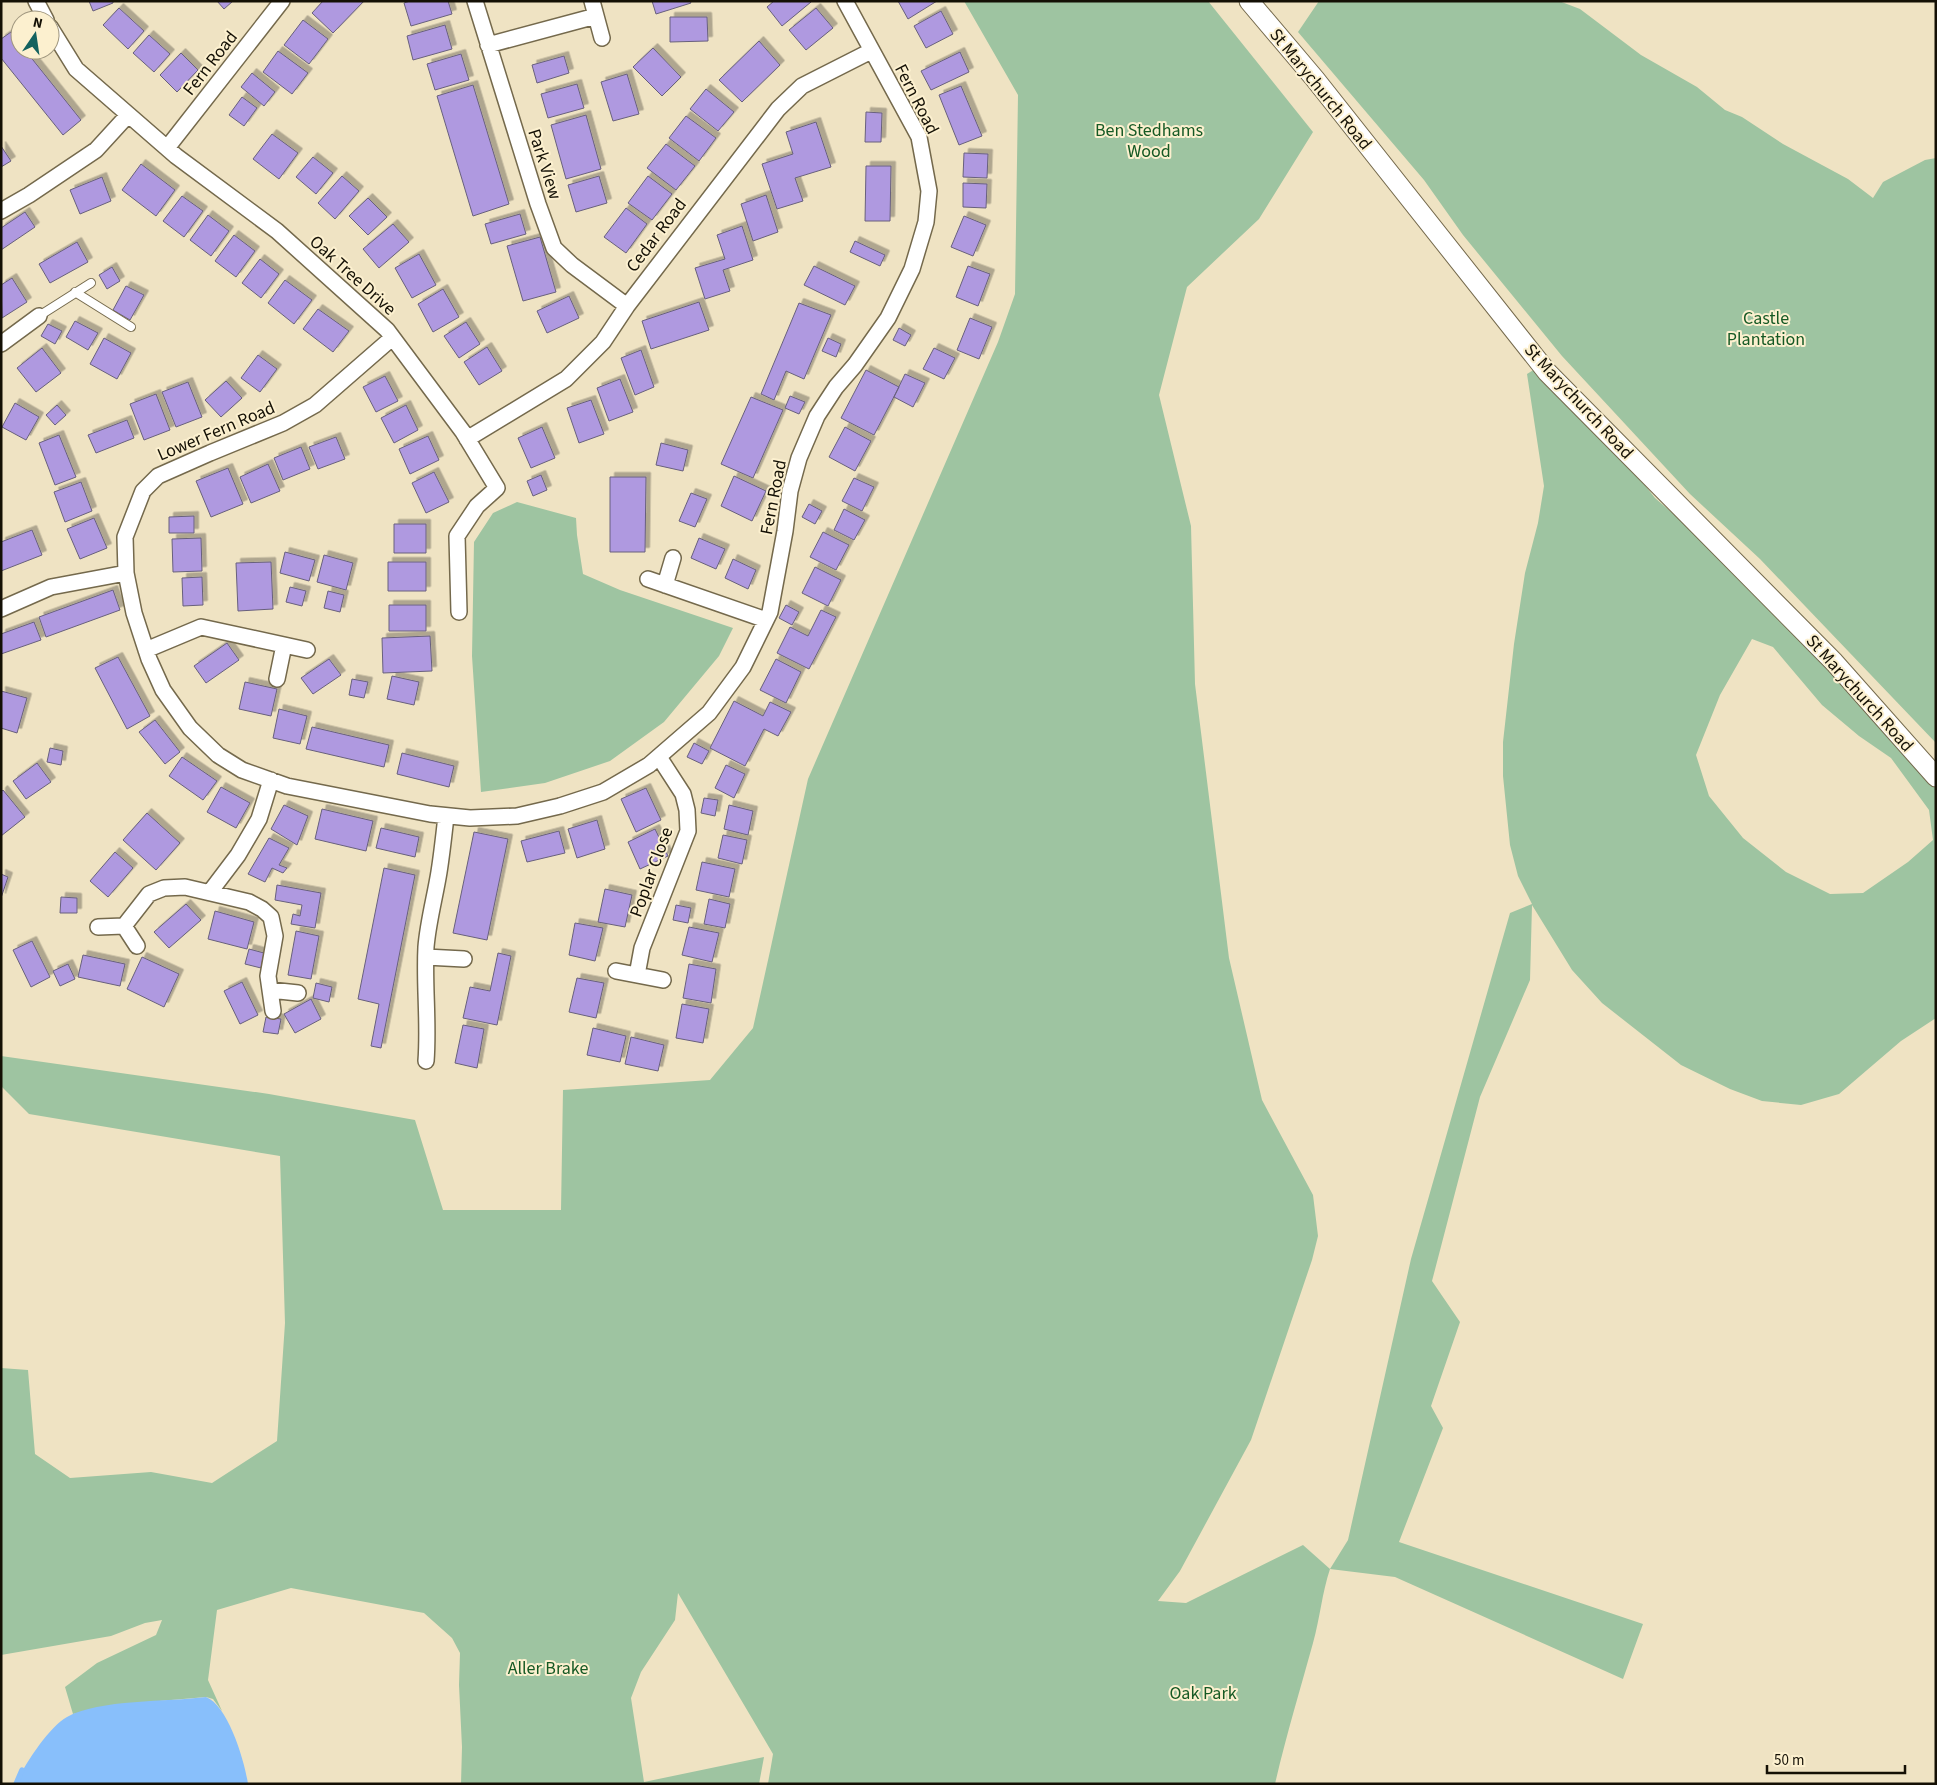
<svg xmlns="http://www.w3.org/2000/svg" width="1937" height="1785" viewBox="0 0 1937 1785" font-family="'Source Sans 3',sans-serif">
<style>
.green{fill:#9ec4a1;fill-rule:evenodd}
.water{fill:#88bffb}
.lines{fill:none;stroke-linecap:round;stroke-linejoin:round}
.stream{stroke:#88bffb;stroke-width:5.5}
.building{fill:#af99e0;stroke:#68607c;filter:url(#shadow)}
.service-casing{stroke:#74694c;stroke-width:10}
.minor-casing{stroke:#74694c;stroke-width:18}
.tertiary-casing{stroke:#74694c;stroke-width:21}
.service{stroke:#fff;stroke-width:8}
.minor{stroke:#fff;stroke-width:15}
.tertiary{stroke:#fff;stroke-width:19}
.labels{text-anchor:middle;stroke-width:4;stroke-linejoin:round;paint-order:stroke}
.street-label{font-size:18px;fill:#141005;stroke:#fcf0cf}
.park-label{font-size:18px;fill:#155924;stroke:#fcf0cf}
</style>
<defs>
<filter id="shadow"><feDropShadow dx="4.5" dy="-4.5" stdDeviation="0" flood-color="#0004"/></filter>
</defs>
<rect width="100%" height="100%" fill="#efe3c3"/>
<path class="green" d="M 964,1 L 1208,1 L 1313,132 L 1259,219 L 1187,287 L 1159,395 L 1191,526 L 1195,684 L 1229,958 L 1262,1100 L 1313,1195 L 1318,1236 L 1312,1260 L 1251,1440 L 1180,1571 L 1158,1601 L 1186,1603 L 1303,1545 L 1330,1569 L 1348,1540 L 1411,1259 L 1510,913 L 1532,904 L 1518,876 L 1510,845 L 1503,776 L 1503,742 L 1514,644 L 1525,573 L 1538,523 L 1544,486 L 1527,374 L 1535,369 L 1611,442 L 1655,498 L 1722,556 L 1838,678 L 1936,789 L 1936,1018 L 1901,1041 L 1839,1094 L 1801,1105 L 1762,1101 L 1730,1089 L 1681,1065 L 1602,1003 L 1572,970 L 1532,905 L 1530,980 L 1480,1097 L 1432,1281 L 1460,1322 L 1431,1406 L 1443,1428 L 1399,1542 L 1643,1624 L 1623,1679 L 1395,1577 L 1330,1569 C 1322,1593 1320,1618 1313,1643 C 1300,1690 1286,1736 1275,1784 L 768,1784 L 773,1754 L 678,1593 L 675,1620 L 641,1672 L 631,1698 L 644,1782 L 764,1757 L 759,1784 L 461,1784 L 462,1747 L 459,1685 L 460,1653 L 452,1638 L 424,1613 L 291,1588 L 217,1610 L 208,1680 L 222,1711 L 213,1699 L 206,1697 L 113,1705 L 73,1714 L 65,1687 L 97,1663 L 156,1635 L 162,1620 L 145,1623 L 111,1636 L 1,1655 L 1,1368 L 28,1370 L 35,1454 L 70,1478 L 151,1472 L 212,1483 L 277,1441 L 285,1323 L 280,1156 L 29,1114 L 1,1086 L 1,1056 L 269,1094 L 415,1120 L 443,1210 L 561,1210 L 563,1090 L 710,1080 L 753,1028 L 808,779 L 998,342 L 1015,294 L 1018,95 ZM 1752,639 L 1773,647 L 1822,705 L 1859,736 L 1891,758 L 1929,810 L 1933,840 L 1908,862 L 1863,893 L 1830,894 L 1786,872 L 1743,838 L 1709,796 L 1696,755 L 1720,695 Z
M 1319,1 L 1559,1 L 1580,9 L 1641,55 L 1697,87 L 1725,110 L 1742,117 L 1783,144 L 1848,179 L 1873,198 L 1883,182 L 1925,160 L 1936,158 L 1936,743 L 1760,559 L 1690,494 L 1562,356 L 1463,235 L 1424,180 L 1298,32 Z
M 517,502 L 576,518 L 577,535 L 583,574 L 620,590 L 733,628 L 719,656 L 664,722 L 610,761 L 545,783 L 481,792 L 472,656 L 474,542 L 493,513 Z"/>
<path class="water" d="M 206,1697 C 228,1705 245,1762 248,1784 L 16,1784 C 24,1765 49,1727 67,1717 C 99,1699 168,1702 206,1697 Z"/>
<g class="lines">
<path class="stream" d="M 16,1784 L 22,1770"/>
</g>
<path class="building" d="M 89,1 L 113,1 L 113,3 L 93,11 Z
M 217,1 L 233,1 L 224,9 Z
M 323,1 L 364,1 L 333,33 L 312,13 Z
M 410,1 L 448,1 L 452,14 L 411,26 L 404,3 Z
M 652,1 L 690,1 L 691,3 L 656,14 Z
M 774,1 L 810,1 L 811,2 L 782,26 L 767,7 Z
M 898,1 L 937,1 L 908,19 Z
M 119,8 L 144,31 L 128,49 L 103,25 Z
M 816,8 L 833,28 L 806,50 L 789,30 Z
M 941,11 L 953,34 L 926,48 L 914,26 Z
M 670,17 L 707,17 L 708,41 L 670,42 Z
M 303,20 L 328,39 L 309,64 L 284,45 Z
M 445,25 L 452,49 L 413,60 L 407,36 Z
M 11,32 L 20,44 L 20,50 L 25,50 L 81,120 L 63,135 L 1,58 L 1,39 Z
M 149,35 L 170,54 L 154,72 L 133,53 Z
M 759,41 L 780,65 L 742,102 L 719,80 Z
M 653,48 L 681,77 L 662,96 L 633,67 Z
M 278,51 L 308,73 L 292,94 L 263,72 Z
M 960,52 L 969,72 L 931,90 L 921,71 Z
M 181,53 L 198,70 L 177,92 L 160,75 Z
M 461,54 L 469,80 L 435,90 L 427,64 Z
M 564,56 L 569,73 L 537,83 L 532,65 Z
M 252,73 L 275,92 L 264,106 L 241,87 Z
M 627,74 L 639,114 L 613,121 L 601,82 Z
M 577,84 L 584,108 L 548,118 L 541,94 Z
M 473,85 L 509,204 L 473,216 L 437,96 Z
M 961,86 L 982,136 L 959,145 L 939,95 Z
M 706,89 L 734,112 L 718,131 L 690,109 Z
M 242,97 L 257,108 L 244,126 L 229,115 Z
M 866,112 L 882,113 L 881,142 L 865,142 Z
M 586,115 L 601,169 L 566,179 L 551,125 Z
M 686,116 L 716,138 L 699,161 L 669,138 Z
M 816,122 L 831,167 L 795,178 L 803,201 L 777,209 L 762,164 L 793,154 L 786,132 Z
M 272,134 L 298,153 L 279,179 L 253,159 Z
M 666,144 L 695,166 L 676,190 L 647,168 Z
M 1,146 L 11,161 L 1,167 Z
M 964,153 L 988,154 L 987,178 L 963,177 Z
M 313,157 L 333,173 L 316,194 L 296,177 Z
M 141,164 L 175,190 L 156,216 L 122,190 Z
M 866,166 L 891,166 L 890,221 L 865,221 Z
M 342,176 L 359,191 L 335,219 L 318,203 Z
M 599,176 L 607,203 L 576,212 L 568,185 Z
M 648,176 L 672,194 L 652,220 L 628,203 Z
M 102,177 L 111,201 L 80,214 L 70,190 Z
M 963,183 L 987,184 L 986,208 L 963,207 Z
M 766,195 L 778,232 L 753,241 L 741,204 Z
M 182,196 L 203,211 L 184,237 L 163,221 Z
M 368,198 L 387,217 L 368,235 L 349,216 Z
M 626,208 L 647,224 L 626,253 L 604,237 Z
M 25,212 L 35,227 L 1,250 L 1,228 Z
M 520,214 L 526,234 L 491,244 L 485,224 Z
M 208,215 L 229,231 L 211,256 L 190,240 Z
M 964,216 L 986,225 L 973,256 L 951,247 Z
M 393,224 L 409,242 L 379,268 L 363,249 Z
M 742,226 L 753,260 L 723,270 L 730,291 L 705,299 L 695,268 L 725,259 L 717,235 Z
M 234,235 L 255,251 L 236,277 L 215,261 Z
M 540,237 L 556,292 L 523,301 L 507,246 Z
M 855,241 L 885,255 L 880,266 L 850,252 Z
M 77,242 L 88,262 L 50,283 L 39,264 Z
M 419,254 L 436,285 L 412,298 L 395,268 Z
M 260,259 L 279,274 L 261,298 L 242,283 Z
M 814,266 L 855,286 L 845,305 L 804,285 Z
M 968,266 L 990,274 L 978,306 L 956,297 Z
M 112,267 L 120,281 L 107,289 L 99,275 Z
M 12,278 L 27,302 L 2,318 L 1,285 Z
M 285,280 L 312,300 L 294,324 L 268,303 Z
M 126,286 L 144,295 L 130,320 L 113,310 Z
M 443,289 L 459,317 L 433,332 L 418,304 Z
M 569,296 L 579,318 L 547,333 L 537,311 Z
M 699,302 L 709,330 L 651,349 L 642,321 Z
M 799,303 L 831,315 L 804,379 L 786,371 L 774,400 L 761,394 Z
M 318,309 L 349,331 L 333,352 L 303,329 Z
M 970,318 L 992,327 L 979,359 L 957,350 Z
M 75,321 L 98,333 L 88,350 L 66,337 Z
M 466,322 L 480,344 L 459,358 L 444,336 Z
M 48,324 L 62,331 L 55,344 L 41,336 Z
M 899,328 L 911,335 L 905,346 L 893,340 Z
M 104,338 L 131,353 L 117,379 L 90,364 Z
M 828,338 L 841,344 L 836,357 L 822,351 Z
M 487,347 L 502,371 L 479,385 L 464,362 Z
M 42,348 L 61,373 L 36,392 L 17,368 Z
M 934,348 L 955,358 L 944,379 L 923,369 Z
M 641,350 L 654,387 L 635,395 L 621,358 Z
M 258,355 L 277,369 L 260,392 L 241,378 Z
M 866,370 L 899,387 L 874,435 L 841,418 Z
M 905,374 L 925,383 L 913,407 L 894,397 Z
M 385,376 L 398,401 L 376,412 L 363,387 Z
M 620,379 L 633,412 L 609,421 L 597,388 Z
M 226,381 L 242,398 L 221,417 L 205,400 Z
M 188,382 L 202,417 L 176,427 L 162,392 Z
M 156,394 L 170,430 L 144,440 L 130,404 Z
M 790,396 L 805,402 L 799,414 L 785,408 Z
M 751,397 L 783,410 L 753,478 L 721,464 Z
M 591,400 L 604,434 L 579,443 L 567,408 Z
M 15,403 L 39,417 L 26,440 L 2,427 Z
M 57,405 L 66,415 L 55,425 L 46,415 Z
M 406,405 L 418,430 L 394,443 L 381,418 Z
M 127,420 L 134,438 L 96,453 L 88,435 Z
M 542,427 L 555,458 L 531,468 L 518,438 Z
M 845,427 L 871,441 L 855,471 L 829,457 Z
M 59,435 L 76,477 L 55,485 L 39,443 Z
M 428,436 L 439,460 L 410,474 L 399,449 Z
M 336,437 L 345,459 L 318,469 L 309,447 Z
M 661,443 L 688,450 L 683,471 L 656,465 Z
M 301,447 L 310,469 L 283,480 L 274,458 Z
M 268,464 L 280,491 L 251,503 L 240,477 Z
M 228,468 L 243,504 L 211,517 L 196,481 Z
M 434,472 L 449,502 L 426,513 L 412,483 Z
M 541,475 L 547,490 L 533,496 L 527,481 Z
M 734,476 L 766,491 L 752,521 L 721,506 Z
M 610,477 L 646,477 L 645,552 L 610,552 Z
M 854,478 L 874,487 L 862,511 L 842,501 Z
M 81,482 L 92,511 L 65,522 L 54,492 Z
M 691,493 L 707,499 L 695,527 L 679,521 Z
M 809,504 L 822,511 L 815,524 L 802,517 Z
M 844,509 L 865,520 L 854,540 L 834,530 Z
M 194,516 L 194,533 L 169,533 L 169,517 Z
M 94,518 L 107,548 L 80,559 L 67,529 Z
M 394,524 L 426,524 L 426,553 L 394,553 Z
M 32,530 L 42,555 L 1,571 L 1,542 Z
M 823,532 L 849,545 L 836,570 L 810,557 Z
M 201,538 L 202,571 L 173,572 L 172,539 Z
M 699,538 L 725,549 L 716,569 L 691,558 Z
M 285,552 L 315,560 L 309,581 L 280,573 Z
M 324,555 L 353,563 L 346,590 L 317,582 Z
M 733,559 L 756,570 L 748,589 L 725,578 Z
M 271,562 L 273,609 L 238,611 L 236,563 Z
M 388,562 L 426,562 L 426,591 L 388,591 Z
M 815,567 L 841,580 L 828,606 L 802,593 Z
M 202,577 L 203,605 L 183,606 L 182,578 Z
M 290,587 L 306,591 L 302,606 L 286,602 Z
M 113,590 L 120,610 L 46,637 L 39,617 Z
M 328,591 L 344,595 L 340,612 L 324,608 Z
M 389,605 L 426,605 L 426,631 L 389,631 Z
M 786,605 L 799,612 L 792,625 L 779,618 Z
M 821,610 L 836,617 L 809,669 L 777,653 L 790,627 L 808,636 Z
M 34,622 L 41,640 L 1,654 L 1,634 Z
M 430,636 L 432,671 L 383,673 L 382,638 Z
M 227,643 L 239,660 L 206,683 L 194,666 Z
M 118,657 L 150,716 L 127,729 L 95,668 Z
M 329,659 L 341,675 L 313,694 L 301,678 Z
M 776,659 L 801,672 L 786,703 L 760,690 Z
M 392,676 L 419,682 L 414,705 L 387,699 Z
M 352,679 L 368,682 L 364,698 L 349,695 Z
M 245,682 L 277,689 L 271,716 L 239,709 Z
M 1,691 L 27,698 L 17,733 L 1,728 Z
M 734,701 L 763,716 L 770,702 L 791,712 L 778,736 L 764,729 L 745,766 L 710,748 Z
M 279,709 L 307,716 L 300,744 L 273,738 Z
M 155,720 L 180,752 L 165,764 L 139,732 Z
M 312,727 L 389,745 L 384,767 L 306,749 Z
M 694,743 L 709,751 L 702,764 L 687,757 Z
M 50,748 L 63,751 L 61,765 L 47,762 Z
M 402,753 L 454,766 L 449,787 L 397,774 Z
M 182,757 L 217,781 L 203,800 L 169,776 Z
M 37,763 L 51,782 L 26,799 L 13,781 Z
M 726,765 L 745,774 L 734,798 L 715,788 Z
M 221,787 L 250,803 L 236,828 L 207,812 Z
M 646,788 L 661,820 L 636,832 L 621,799 Z
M 3,790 L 25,817 L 1,836 L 1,792 Z
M 704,798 L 718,800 L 715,816 L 701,813 Z
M 284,805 L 308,816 L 297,845 L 271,829 Z
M 729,805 L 753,811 L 748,835 L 724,829 Z
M 322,809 L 373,821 L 366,851 L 315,839 Z
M 147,813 L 180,843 L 156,870 L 123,840 Z
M 597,820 L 605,849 L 577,858 L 568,829 Z
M 381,828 L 419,837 L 415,857 L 376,848 Z
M 655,829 L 668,856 L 640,869 L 628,842 Z
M 559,831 L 565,853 L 527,862 L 521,841 Z
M 474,832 L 508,839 L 487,940 L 453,933 Z
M 723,835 L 747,840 L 742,864 L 718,858 Z
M 269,838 L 289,848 L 279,865 L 287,868 L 283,873 L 272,868 L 265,882 L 248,874 Z
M 115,852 L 133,868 L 108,897 L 90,881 Z
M 702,862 L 735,869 L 729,897 L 696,890 Z
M 384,868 L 415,875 L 381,1048 L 371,1046 L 379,1004 L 358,999 Z
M 1,874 L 8,877 L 1,898 Z
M 277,885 L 321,893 L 315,928 L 291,924 L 293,914 L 300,916 L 302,905 L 275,900 Z
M 605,889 L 632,895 L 625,927 L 598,922 Z
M 61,897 L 77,898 L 77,913 L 60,913 Z
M 709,899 L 730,904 L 725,928 L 704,924 Z
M 186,904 L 201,920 L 169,948 L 154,932 Z
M 676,905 L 691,908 L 688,923 L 673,920 Z
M 215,911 L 254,922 L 247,949 L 208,939 Z
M 575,923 L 603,928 L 595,961 L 569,955 Z
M 689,927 L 719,933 L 712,962 L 682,955 Z
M 296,931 L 319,936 L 311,979 L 288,975 Z
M 32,941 L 50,977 L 31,987 L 13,950 Z
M 249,949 L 264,953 L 261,968 L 245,964 Z
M 498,953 L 511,956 L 497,1025 L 463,1018 L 470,987 L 490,991 Z
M 83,955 L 125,964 L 120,986 L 78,977 Z
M 142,957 L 179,974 L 164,1007 L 127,989 Z
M 68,964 L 75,979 L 60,986 L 53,971 Z
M 689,964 L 716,969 L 711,1003 L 683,998 Z
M 577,978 L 604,983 L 596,1018 L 569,1012 Z
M 242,982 L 258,1015 L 240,1024 L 224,991 Z
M 316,983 L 332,987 L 329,1002 L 313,998 Z
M 311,999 L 321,1019 L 295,1033 L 284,1014 Z
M 682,1004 L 709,1009 L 703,1043 L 676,1038 Z
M 266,1017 L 281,1019 L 278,1034 L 263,1032 Z
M 463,1025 L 484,1029 L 477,1068 L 455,1063 Z
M 593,1028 L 626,1036 L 620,1062 L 587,1055 Z
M 631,1037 L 664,1045 L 658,1071 L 625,1064 Z"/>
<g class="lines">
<g class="service-casing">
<path id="service" d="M 75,292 L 131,327
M 39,316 L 91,283"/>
</g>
<g class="minor-casing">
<path id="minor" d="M 36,1 L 46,20
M 475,1 L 538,204 L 554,248 L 572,265 L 627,306
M 592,1 L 602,38
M 50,27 L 76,69 L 176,156 L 277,231 L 387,330 L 463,432 L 497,488 L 477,506 L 457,536 L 459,612
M 488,45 L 596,16
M 167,148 L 282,1
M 1,211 L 29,195 L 96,150 L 128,115
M 392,338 L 315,405 L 283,423 L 210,453 L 158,476 L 143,491 L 125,537 L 126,573 L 134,613 L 149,659 L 163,690 L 190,728 L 218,755 L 242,770 L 287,786 L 430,814 L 470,818 L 517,816 L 560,806 L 603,792 L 649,765 L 709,713 L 743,667 L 770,612 L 785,531 L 790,491 L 799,458 L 817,416 L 836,387 L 855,365 L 888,318 L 912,269 L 926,222 L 929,191 L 919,137 L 845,1
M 1,344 L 39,316
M 467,439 L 566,379 L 603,342 L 627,306 L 778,109 L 802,86 L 871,51
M 648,579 L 766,620
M 665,585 L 673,558
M 1,609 L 51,587 L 126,573
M 146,650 L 201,627 L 307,650
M 277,679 L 284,645
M 210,892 L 238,855 L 259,819 L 271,780
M 98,927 L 124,926
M 137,946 L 124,926 L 149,894 L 164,888 L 185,887 L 249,902 L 262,909 L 271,917 L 275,936 L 268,976 L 273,1011
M 426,957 L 464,959
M 616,971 L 663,980
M 637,975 L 642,948 L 688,831 L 687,810 L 683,794 L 659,757
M 270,990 L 298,993
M 426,1061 C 429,1023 424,986 426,947 C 428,922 435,897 439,872 C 442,853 444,834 446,816"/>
</g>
<g class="tertiary-casing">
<path id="tertiary" d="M 1249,1 L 1315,79 L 1547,372 L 1834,662 L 1936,777"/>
</g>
<use href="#service" class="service"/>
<use href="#minor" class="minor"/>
<use href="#tertiary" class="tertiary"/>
</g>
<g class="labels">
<g class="street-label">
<text transform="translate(210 63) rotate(-52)" y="6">Fern Road</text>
<text transform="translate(1321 89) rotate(51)" y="6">St Marychurch Road</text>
<text transform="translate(917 99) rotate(63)" y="6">Fern Road</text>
<text transform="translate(545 164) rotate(72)" y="6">Park View</text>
<text transform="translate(656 235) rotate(-53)" y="6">Cedar Road</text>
<text transform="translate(353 275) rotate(42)" y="6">Oak Tree Drive</text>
<text transform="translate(1579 401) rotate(47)" y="6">St Marychurch Road</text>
<text transform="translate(216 431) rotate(-23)" y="6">Lower Fern Road</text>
<text transform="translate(773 497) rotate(-79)" y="6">Fern Road</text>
<text transform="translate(1860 693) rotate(48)" y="6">St Marychurch Road</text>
<text transform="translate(651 872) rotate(-70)" y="6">Poplar Close</text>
</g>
<g class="park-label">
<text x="1149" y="136">Ben Stedhams<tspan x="1149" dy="21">Wood</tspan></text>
<text x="1766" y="324">Castle<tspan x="1766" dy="21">Plantation</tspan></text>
<text x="548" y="1674">Aller Brake</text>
<text x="1203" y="1699">Oak Park</text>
</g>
</g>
<rect width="1937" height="1785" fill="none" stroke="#141005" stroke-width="5"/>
<g transform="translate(35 35) rotate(13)"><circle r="24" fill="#fcf0cf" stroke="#9f967e"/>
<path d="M0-4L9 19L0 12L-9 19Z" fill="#13625f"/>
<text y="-8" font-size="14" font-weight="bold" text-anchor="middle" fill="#141005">N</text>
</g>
<path d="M1767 1765v8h138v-8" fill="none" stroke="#141005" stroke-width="2.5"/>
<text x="1774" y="1765" font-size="15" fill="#141005" stroke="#fcf0cf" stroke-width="4" paint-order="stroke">50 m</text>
</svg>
